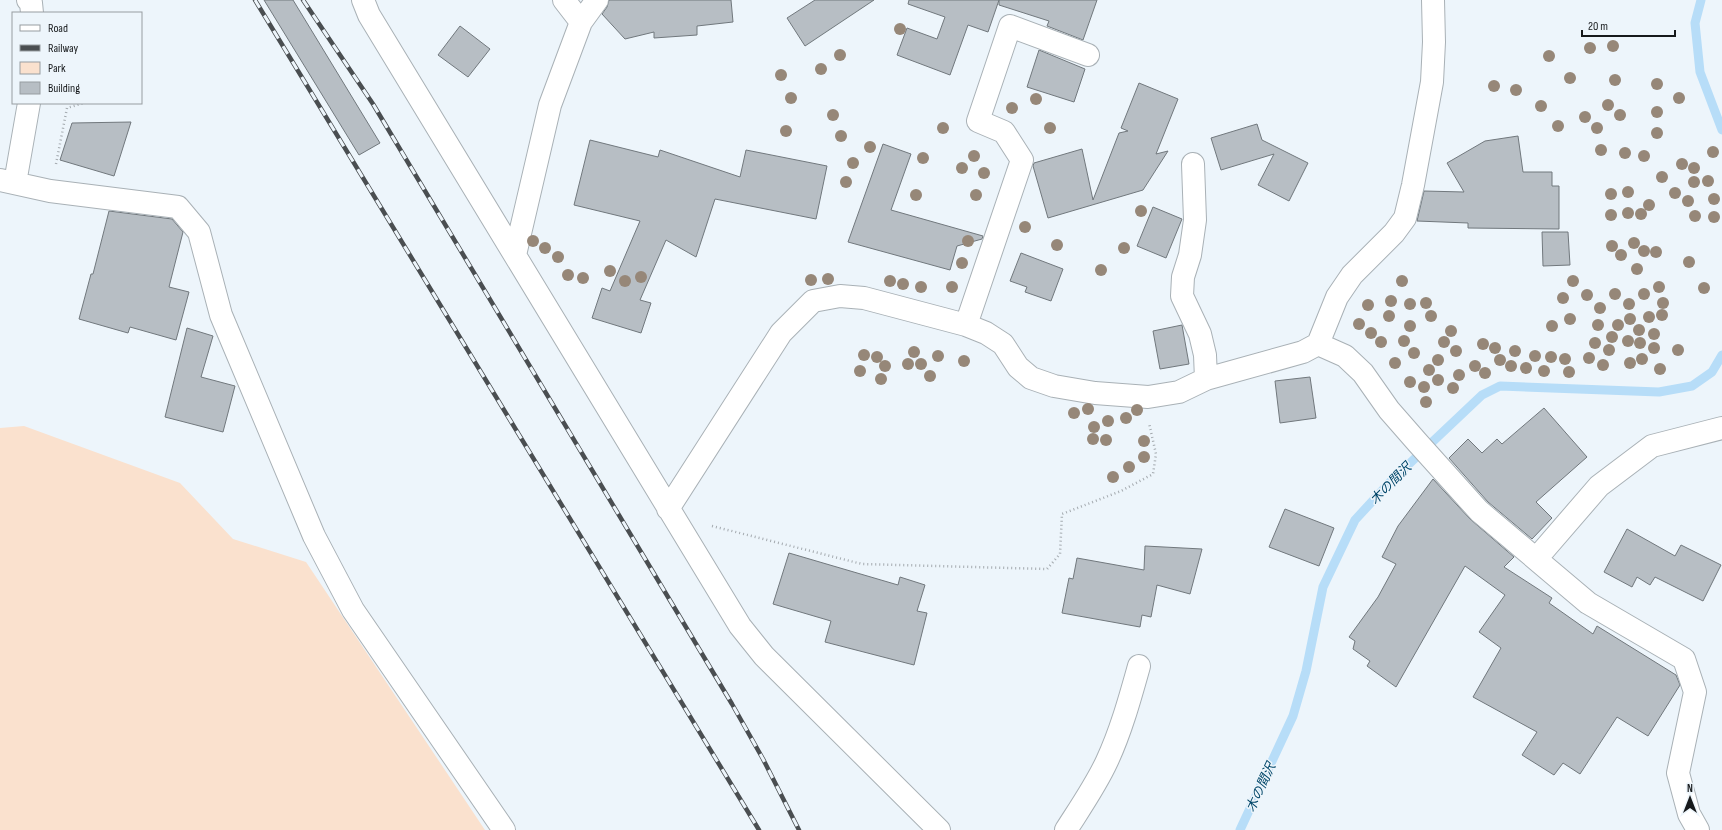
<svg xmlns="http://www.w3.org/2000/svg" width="1722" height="830" viewBox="0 0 1722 830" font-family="'Sofia Sans Condensed','Noto Sans JP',sans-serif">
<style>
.green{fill:#fae1ce}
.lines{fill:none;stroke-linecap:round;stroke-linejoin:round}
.stream{stroke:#b7ddf8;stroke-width:9}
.building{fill:#b7bec4;stroke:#71787d}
.minor-casing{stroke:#a9b1b6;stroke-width:24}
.path{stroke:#a4aaaf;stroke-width:2.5;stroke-dasharray:1 3;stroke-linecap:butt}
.minor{stroke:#fff;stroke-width:22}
.rail-casing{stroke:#4a4e51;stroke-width:4.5}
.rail{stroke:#edf5fb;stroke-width:3;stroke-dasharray:9;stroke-linecap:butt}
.tree{fill:#968778}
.labels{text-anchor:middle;stroke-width:3;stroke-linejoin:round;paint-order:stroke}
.water-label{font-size:13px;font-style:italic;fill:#014669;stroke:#edf5fb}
</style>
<rect width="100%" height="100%" fill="#edf5fb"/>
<path class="green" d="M 24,426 L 180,483 L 233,539 L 306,562 L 485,830 L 0,830 L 0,428 Z"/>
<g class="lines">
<path class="stream" d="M 1701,0 L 1695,23 L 1700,72 L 1722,130
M 1240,830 L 1293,716 L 1306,671 L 1323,587 L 1355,520 L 1390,482 L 1482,395 L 1500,386 L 1659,392 L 1692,386 L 1712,372 L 1722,355"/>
</g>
<path class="building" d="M 264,0 L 293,0 L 380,143 L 359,155 Z
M 609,0 L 731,0 L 733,22 L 697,26 L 697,35 L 654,38 L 654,32 L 625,39 L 602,14 L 607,7 Z
M 815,0 L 874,0 L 805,46 L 787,18 Z
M 909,0 L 999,0 L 988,32 L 968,25 L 950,75 L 897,55 L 907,28 L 937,39 L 945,17 L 908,4 Z
M 999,0 L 1097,0 L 1083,40 L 1047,26 L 1049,21 L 999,5 Z
M 460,26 L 490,49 L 468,77 L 438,55 Z
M 1039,50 L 1085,69 L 1074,102 L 1027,87 Z
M 1139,83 L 1178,99 L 1156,154 L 1168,151 L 1143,190 L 1048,218 L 1033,166 L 1034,163 L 1082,149 L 1093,200 L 1119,133 L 1128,131 L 1121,128 Z
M 131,122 L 114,176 L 60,160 L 72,123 Z
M 1257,124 L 1262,140 L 1308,163 L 1289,201 L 1258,185 L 1274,154 L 1221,170 L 1211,138 Z
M 1518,136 L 1523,172 L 1552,172 L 1552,186 L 1559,186 L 1559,229 L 1468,228 L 1468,223 L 1417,221 L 1424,191 L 1464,192 L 1447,163 L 1485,141 Z
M 590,140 L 658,157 L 660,150 L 740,177 L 746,150 L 827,166 L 816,219 L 715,199 L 696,257 L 666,240 L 640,300 L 651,303 L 641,333 L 592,318 L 602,288 L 610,291 L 640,221 L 574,205 Z
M 883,144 L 911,154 L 891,210 L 983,236 L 982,239 L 957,246 L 950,270 L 848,242 Z
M 1153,207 L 1182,219 L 1166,258 L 1137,246 Z
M 109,211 L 172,219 L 183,232 L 169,287 L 189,292 L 176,340 L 130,327 L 128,333 L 79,319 L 91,274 L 93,274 Z
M 1542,232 L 1568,232 L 1570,265 L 1543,266 Z
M 1021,253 L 1063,269 L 1051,301 L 1025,292 L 1027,287 L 1010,281 Z
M 1182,325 L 1189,364 L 1160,369 L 1153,331 Z
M 187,328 L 213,336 L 201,377 L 235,386 L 223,432 L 165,417 Z
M 1310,377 L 1316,418 L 1280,423 L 1275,381 Z
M 1544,408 L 1587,457 L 1536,502 L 1552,518 L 1532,539 L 1488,502 L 1449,458 L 1468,439 L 1482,453 L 1497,439 L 1502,444 Z
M 1433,479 L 1470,519 L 1514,557 L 1504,567 L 1552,598 L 1549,603 L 1593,634 L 1597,626 L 1676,675 L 1680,685 L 1648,736 L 1617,717 L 1580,774 L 1563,763 L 1554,775 L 1522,755 L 1537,732 L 1473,697 L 1501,648 L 1479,632 L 1505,595 L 1465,566 L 1396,687 L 1367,666 L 1370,661 L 1353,649 L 1355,641 L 1349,637 L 1378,597 L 1396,564 L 1382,557 L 1398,526 Z
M 1285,509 L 1334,528 L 1319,566 L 1269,547 Z
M 1627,529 L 1675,556 L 1681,545 L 1721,565 L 1703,601 L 1655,577 L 1650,585 L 1637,577 L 1632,587 L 1604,572 Z
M 1145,546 L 1202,549 L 1190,594 L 1157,585 L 1151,617 L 1142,615 L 1140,627 L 1062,613 L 1069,578 L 1073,579 L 1077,558 L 1144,570 Z
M 789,553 L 898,585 L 900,577 L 925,585 L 917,611 L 927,613 L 914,665 L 825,642 L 831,621 L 773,604 Z"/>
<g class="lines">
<g class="minor-casing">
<path id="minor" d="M 28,0 L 31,3 L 32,13
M 363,0 L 369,15 L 740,626 L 764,656 L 939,830
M 564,0 L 581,22
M 1193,164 L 1195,220 L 1190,255 L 1183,277 L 1182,296 L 1200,334 L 1205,355 L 1206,379
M 0,180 L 50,191 L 178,207 L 199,232 L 221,315 L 314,536 L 353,610 L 504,830
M 15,183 L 29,103
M 515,255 L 550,105 L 581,22 L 597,0
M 966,325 L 1022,160 L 1004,132 L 978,121 L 1010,26 L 1088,55
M 1318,344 L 1337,297 L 1352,275 L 1394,233 L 1405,218 L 1413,185 L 1432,82 L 1434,42 L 1433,0
M 668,509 L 781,333 L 813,301 L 840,296 L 864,298 L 966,325 L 986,333 L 1003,344 L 1018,367 L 1031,378 L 1054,386 L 1095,393 L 1148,397 L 1179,392 L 1206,379 L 1303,352 L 1318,344 L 1345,356 L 1363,373 L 1389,410 L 1417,442 L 1479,511 L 1588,603 L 1684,659 L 1695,692 L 1678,773 L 1689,814 L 1698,830
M 1536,559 L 1599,486 L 1652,446 L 1722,428
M 1066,830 C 1080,808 1096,785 1107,761 C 1121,731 1130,698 1139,666"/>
</g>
<path class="path" d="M 56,164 L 67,108 L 84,103
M 712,526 L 862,564 L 1047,569 L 1060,554 L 1062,514 L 1121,491 L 1153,474 L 1156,454 L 1149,423"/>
<use href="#minor" class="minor"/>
<g class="rail-casing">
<path id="rail" d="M 255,0 L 759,830
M 303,0 L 373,104 L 732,704 L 763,759 L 799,830"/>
</g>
<use href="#rail" class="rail"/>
</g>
<g class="tree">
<circle cx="900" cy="29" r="6"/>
<circle cx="1613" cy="46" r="6"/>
<circle cx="1590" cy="48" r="6"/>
<circle cx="840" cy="55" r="6"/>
<circle cx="1549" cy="56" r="6"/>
<circle cx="821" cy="69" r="6"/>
<circle cx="781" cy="75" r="6"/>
<circle cx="1570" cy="78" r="6"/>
<circle cx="1615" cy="80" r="6"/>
<circle cx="1657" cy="84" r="6"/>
<circle cx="1494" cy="86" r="6"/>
<circle cx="1516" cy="90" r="6"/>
<circle cx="791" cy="98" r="6"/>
<circle cx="1679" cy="98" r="6"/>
<circle cx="1036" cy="99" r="6"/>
<circle cx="1608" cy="105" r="6"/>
<circle cx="1541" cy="106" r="6"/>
<circle cx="1012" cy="108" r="6"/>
<circle cx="1657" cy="112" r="6"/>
<circle cx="833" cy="115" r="6"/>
<circle cx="1620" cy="115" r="6"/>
<circle cx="1585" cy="117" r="6"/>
<circle cx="1558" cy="126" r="6"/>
<circle cx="943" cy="128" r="6"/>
<circle cx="1050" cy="128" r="6"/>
<circle cx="1597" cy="128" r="6"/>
<circle cx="786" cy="131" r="6"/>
<circle cx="1657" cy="133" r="6"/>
<circle cx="841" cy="136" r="6"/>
<circle cx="870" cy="147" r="6"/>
<circle cx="1601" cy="150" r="6"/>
<circle cx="1713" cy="152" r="6"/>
<circle cx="1625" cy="153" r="6"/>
<circle cx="974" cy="156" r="6"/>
<circle cx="1644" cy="156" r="6"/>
<circle cx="923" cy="158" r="6"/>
<circle cx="853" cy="163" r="6"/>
<circle cx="1682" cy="164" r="6"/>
<circle cx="962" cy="168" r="6"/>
<circle cx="1694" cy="168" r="6"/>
<circle cx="984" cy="173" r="6"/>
<circle cx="1662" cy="177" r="6"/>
<circle cx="1708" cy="181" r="6"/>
<circle cx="846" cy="182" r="6"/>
<circle cx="1694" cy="182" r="6"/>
<circle cx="1628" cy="192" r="6"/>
<circle cx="1675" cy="193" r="6"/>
<circle cx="1611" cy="194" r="6"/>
<circle cx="916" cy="195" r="6"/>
<circle cx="976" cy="195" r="6"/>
<circle cx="1714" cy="199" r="6"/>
<circle cx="1688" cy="201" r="6"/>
<circle cx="1649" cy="205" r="6"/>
<circle cx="1141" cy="211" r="6"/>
<circle cx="1628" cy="213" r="6"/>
<circle cx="1641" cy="214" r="6"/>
<circle cx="1611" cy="215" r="6"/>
<circle cx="1695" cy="216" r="6"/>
<circle cx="1714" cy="217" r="6"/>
<circle cx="1025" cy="227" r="6"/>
<circle cx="533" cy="241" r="6"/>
<circle cx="968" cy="241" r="6"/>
<circle cx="1634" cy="243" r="6"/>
<circle cx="1057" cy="245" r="6"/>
<circle cx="1612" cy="246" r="6"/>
<circle cx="545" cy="248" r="6"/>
<circle cx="1124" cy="248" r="6"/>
<circle cx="1644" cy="251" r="6"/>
<circle cx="1656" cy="252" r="6"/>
<circle cx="1621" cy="255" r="6"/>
<circle cx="558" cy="257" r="6"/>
<circle cx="1689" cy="262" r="6"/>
<circle cx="962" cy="263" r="6"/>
<circle cx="1637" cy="269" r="6"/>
<circle cx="1101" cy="270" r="6"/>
<circle cx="610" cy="271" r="6"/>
<circle cx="568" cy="275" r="6"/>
<circle cx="641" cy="277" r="6"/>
<circle cx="583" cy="278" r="6"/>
<circle cx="828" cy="279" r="6"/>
<circle cx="811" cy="280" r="6"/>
<circle cx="625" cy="281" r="6"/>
<circle cx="890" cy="281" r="6"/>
<circle cx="1402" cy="281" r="6"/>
<circle cx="1573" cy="281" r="6"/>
<circle cx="903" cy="284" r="6"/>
<circle cx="921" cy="287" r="6"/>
<circle cx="952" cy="287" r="6"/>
<circle cx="1659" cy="287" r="6"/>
<circle cx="1704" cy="288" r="6"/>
<circle cx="1615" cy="294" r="6"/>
<circle cx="1644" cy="294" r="6"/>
<circle cx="1587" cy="295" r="6"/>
<circle cx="1563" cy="298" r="6"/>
<circle cx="1391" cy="301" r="6"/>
<circle cx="1426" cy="303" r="6"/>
<circle cx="1663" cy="303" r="6"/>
<circle cx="1410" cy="304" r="6"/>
<circle cx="1629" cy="304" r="6"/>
<circle cx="1368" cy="305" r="6"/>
<circle cx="1600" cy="308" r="6"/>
<circle cx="1662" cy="315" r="6"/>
<circle cx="1389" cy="316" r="6"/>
<circle cx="1431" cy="316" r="6"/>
<circle cx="1649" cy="317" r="6"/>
<circle cx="1570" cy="319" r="6"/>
<circle cx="1630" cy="319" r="6"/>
<circle cx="1359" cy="324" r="6"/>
<circle cx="1598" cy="325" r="6"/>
<circle cx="1618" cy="325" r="6"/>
<circle cx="1410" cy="326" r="6"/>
<circle cx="1552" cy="326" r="6"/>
<circle cx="1639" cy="330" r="6"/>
<circle cx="1451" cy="331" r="6"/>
<circle cx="1371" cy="333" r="6"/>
<circle cx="1654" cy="334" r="6"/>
<circle cx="1612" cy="337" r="6"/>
<circle cx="1404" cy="341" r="6"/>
<circle cx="1628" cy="341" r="6"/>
<circle cx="1381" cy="342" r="6"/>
<circle cx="1444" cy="342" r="6"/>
<circle cx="1595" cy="343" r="6"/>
<circle cx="1640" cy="343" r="6"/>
<circle cx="1483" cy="344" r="6"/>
<circle cx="1495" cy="348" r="6"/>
<circle cx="1654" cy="348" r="6"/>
<circle cx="1609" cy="350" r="6"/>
<circle cx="1678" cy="350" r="6"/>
<circle cx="1456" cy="351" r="6"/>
<circle cx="1515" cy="351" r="6"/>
<circle cx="914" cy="352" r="6"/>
<circle cx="1414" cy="353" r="6"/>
<circle cx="864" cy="355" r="6"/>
<circle cx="938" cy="356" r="6"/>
<circle cx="1535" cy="356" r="6"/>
<circle cx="877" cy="357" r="6"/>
<circle cx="1551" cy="357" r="6"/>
<circle cx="1589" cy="358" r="6"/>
<circle cx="1565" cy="359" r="6"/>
<circle cx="1642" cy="359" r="6"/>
<circle cx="1438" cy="360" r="6"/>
<circle cx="1500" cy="360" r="6"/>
<circle cx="964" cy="361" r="6"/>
<circle cx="1395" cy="363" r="6"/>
<circle cx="1630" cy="363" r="6"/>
<circle cx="908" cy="364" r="6"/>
<circle cx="921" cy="364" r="6"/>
<circle cx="1603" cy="365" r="6"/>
<circle cx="885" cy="366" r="6"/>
<circle cx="1475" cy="366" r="6"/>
<circle cx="1511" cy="366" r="6"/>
<circle cx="1526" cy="368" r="6"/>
<circle cx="1660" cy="369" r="6"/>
<circle cx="1429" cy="370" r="6"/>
<circle cx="860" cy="371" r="6"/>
<circle cx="1544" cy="371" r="6"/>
<circle cx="1569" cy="372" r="6"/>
<circle cx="1485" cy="373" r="6"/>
<circle cx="1459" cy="375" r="6"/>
<circle cx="930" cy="376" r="6"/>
<circle cx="881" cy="379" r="6"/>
<circle cx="1438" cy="380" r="6"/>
<circle cx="1410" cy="382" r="6"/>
<circle cx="1424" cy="387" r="6"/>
<circle cx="1453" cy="388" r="6"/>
<circle cx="1426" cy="402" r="6"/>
<circle cx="1088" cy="409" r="6"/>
<circle cx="1137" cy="410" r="6"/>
<circle cx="1074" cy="413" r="6"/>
<circle cx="1126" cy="418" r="6"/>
<circle cx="1108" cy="421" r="6"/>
<circle cx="1094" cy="427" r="6"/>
<circle cx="1093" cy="439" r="6"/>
<circle cx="1106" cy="440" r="6"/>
<circle cx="1144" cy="441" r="6"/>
<circle cx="1144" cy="457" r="6"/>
<circle cx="1129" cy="467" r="6"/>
<circle cx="1113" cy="477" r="6"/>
</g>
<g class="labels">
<g class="water-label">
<text transform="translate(1390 483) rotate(-45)" y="5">木の間沢</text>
<text transform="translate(1260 787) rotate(-65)" y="5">木の間沢</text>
</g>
</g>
<rect x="12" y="12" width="130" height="92" fill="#edf5fb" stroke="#979da1"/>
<rect x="20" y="25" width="20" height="6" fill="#ffffff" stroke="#979da1"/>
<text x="48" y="32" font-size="12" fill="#16191b">Road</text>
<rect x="20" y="45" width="20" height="6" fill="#4a4e51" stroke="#979da1"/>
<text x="48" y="52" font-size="12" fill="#16191b">Railway</text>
<rect x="20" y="62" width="20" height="12" fill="#fae1ce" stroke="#979da1"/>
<text x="48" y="72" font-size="12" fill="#16191b">Park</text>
<rect x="20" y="82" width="20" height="12" fill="#b7bec4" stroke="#979da1"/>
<text x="48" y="92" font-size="12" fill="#16191b">Building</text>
<g transform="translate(1690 798)" stroke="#edf5fb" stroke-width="3" paint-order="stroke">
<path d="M0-3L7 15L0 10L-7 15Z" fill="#16191b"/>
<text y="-6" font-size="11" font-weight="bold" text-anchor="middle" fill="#16191b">N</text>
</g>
<path d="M1582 30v6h93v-6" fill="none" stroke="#16191b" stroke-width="2"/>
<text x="1588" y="30" font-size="12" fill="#16191b" stroke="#edf5fb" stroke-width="3" paint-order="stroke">20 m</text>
</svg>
